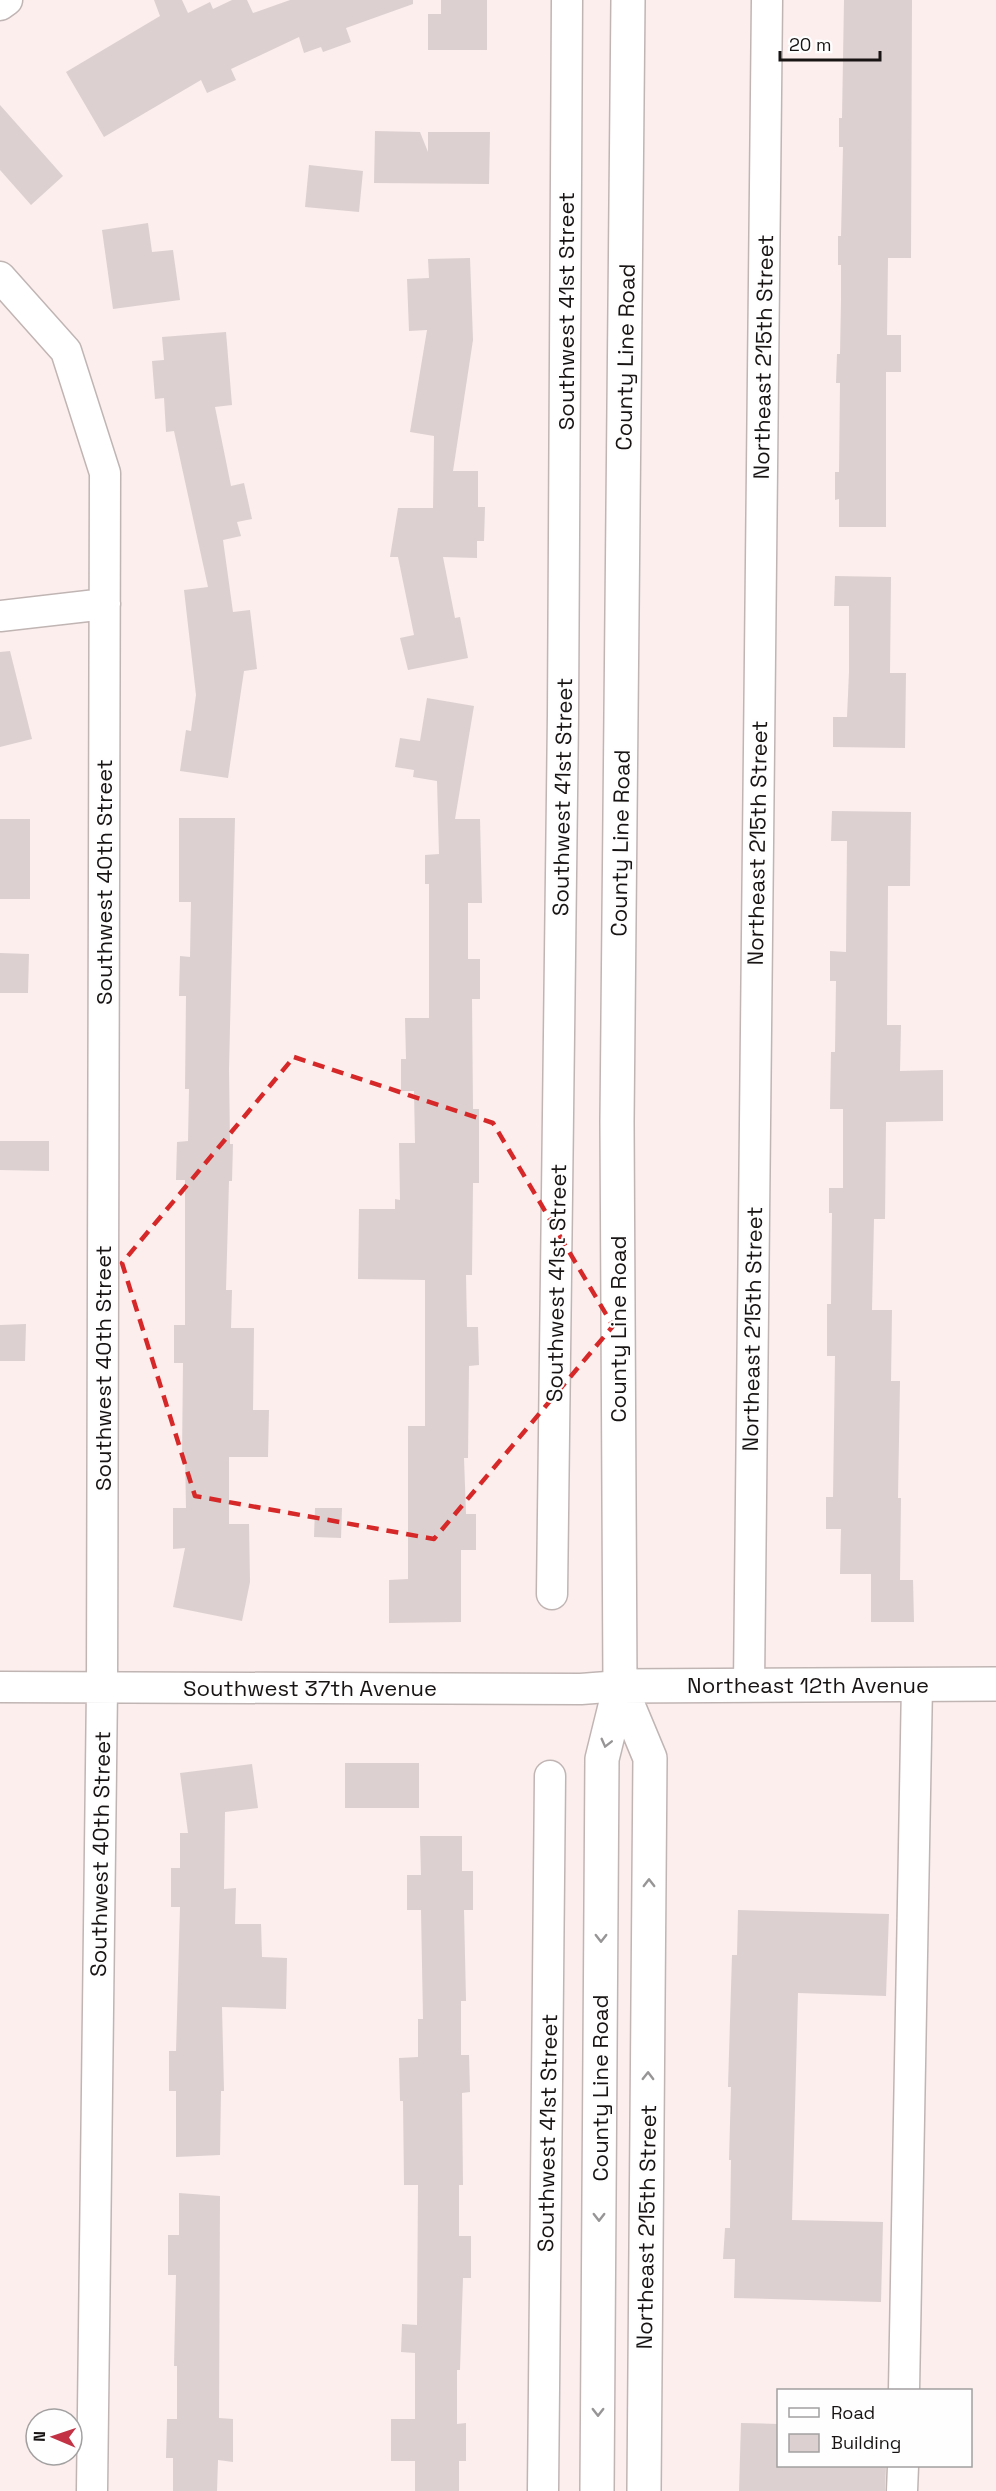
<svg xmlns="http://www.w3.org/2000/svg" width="996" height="2491" viewBox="0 0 996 2491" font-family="'Space Grotesk',sans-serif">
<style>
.building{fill:#ddd0d0}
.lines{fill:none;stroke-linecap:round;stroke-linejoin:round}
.minor-casing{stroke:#c1b5b4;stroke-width:33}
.tertiary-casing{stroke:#c1b5b4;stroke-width:36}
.minor{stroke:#fff;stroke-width:30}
.tertiary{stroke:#fff;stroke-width:33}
.oneway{stroke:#979595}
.marked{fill:none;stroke:#d62828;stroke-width:4.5;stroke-dasharray:12 8;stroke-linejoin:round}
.labels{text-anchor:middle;stroke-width:4.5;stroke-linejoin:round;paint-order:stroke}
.street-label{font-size:22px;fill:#181414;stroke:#fefefe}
</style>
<rect width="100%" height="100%" fill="#fbeeed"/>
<path class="building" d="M 154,0 L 182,0 L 188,13 L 210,2 L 213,9 L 232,0 L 247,0 L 253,13 L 290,0 L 413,0 L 413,4 L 346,28 L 351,42 L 323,52 L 321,47 L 304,53 L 299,37 L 231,69 L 236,80 L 207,93 L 201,80 L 104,137 L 66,72 L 160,16 Z
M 441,0 L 487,0 L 487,50 L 428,50 L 428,14 L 441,14 Z
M 844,0 L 912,0 L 911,258 L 888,258 L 887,335 L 901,335 L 901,372 L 886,372 L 886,527 L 839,527 L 839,499 L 835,500 L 835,472 L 839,472 L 840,383 L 836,383 L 837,354 L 840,354 L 841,301 L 841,265 L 838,265 L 838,236 L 841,236 L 843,147 L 839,147 L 839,118 L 842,118 Z
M 0,105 L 63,176 L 31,205 L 0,170 Z
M 375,131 L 420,132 L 428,152 L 428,132 L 490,132 L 489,184 L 374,183 Z
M 309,165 L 363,171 L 359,212 L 305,207 Z
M 148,223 L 152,252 L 173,250 L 180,300 L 113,309 L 102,230 Z
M 470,258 L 473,340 L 453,471 L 478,471 L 478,507 L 485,507 L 484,541 L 477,541 L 477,558 L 443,557 L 455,618 L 460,617 L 468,658 L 408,670 L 400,638 L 414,635 L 398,557 L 390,557 L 398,508 L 433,508 L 434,436 L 410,432 L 427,330 L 409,331 L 407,279 L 429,278 L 428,259 Z
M 226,332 L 232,405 L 215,407 L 231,486 L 244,483 L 252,519 L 237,522 L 241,536 L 223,540 L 233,612 L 250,610 L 257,669 L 244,671 L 228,778 L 180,771 L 186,730 L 191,731 L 196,695 L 184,590 L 208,587 L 174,431 L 166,432 L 164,398 L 155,399 L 152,361 L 164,360 L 162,337 Z
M 835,576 L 891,577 L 890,673 L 906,673 L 905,748 L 833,747 L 833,717 L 847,717 L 849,672 L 849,606 L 834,606 Z
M 10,651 L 32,739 L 0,747 L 0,652 Z
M 427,698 L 474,706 L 455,819 L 480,819 L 482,903 L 468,903 L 468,959 L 480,959 L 480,999 L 472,999 L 473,1109 L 479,1109 L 479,1183 L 473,1183 L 472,1275 L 466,1275 L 467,1327 L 478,1327 L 479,1365 L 469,1366 L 468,1458 L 464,1458 L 466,1514 L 476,1514 L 476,1550 L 461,1550 L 461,1622 L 389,1623 L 389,1580 L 408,1579 L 408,1426 L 425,1426 L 425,1280 L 358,1279 L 359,1209 L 395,1209 L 395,1199 L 400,1200 L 399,1143 L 415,1143 L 414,1091 L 401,1091 L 401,1059 L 406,1059 L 405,1018 L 429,1018 L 429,884 L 425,884 L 425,855 L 439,854 L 437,781 L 413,777 L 414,770 L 395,767 L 400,738 L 420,741 Z
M 832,811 L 911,812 L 910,886 L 888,886 L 887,1025 L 901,1025 L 900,1071 L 943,1070 L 943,1121 L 886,1122 L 885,1219 L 874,1219 L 872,1310 L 892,1310 L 891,1381 L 900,1381 L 898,1498 L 901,1498 L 900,1580 L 913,1580 L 914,1622 L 871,1622 L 871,1574 L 840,1574 L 841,1529 L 826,1529 L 826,1497 L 833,1497 L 835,1356 L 827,1356 L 827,1304 L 831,1304 L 832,1213 L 829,1213 L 829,1188 L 843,1188 L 843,1109 L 830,1109 L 831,1052 L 835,1052 L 836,981 L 830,981 L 830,951 L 846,952 L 847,841 L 831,841 Z
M 179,818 L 235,818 L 229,1069 L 230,1144 L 233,1144 L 232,1181 L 229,1181 L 226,1290 L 232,1290 L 231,1328 L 254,1328 L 253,1410 L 269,1410 L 268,1457 L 229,1457 L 229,1524 L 249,1524 L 250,1582 L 242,1621 L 173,1607 L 185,1548 L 173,1549 L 173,1508 L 186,1508 L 185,1456 L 182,1456 L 183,1363 L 174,1363 L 174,1325 L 185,1325 L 185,1180 L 176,1180 L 177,1142 L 188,1141 L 189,1089 L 185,1089 L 186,996 L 179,996 L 180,956 L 190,957 L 191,902 L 179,902 Z
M 0,819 L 30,819 L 30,899 L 0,899 Z
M 0,953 L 29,954 L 28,993 L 0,993 Z
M 0,1141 L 49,1141 L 49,1171 L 0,1170 Z
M 26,1324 L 25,1361 L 0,1361 L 0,1325 Z
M 315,1508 L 342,1508 L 341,1538 L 314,1537 Z
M 345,1763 L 419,1763 L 419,1808 L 345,1808 Z
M 252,1764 L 258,1808 L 225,1812 L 224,1889 L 236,1888 L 235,1924 L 261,1924 L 262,1957 L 287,1958 L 286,2009 L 222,2007 L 224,2091 L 221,2091 L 220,2155 L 176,2157 L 176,2091 L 169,2091 L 169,2051 L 176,2051 L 180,1907 L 171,1907 L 171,1868 L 180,1868 L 180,1833 L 188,1833 L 180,1773 Z
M 420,1836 L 462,1836 L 462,1871 L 473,1871 L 473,1910 L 464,1910 L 466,2001 L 461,2001 L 461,2055 L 469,2055 L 470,2092 L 462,2093 L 463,2185 L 459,2185 L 459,2236 L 471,2236 L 471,2278 L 463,2278 L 460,2370 L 457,2370 L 457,2424 L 466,2423 L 466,2461 L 459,2461 L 459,2491 L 415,2491 L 415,2461 L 391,2461 L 391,2419 L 415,2419 L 415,2353 L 401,2352 L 402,2324 L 417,2325 L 418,2185 L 404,2185 L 403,2101 L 400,2101 L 399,2058 L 418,2057 L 418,2019 L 423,2019 L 421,1910 L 407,1910 L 407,1875 L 421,1875 Z
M 738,1910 L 889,1914 L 886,1996 L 798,1993 L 792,2220 L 883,2222 L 881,2302 L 734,2298 L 735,2259 L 723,2259 L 725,2228 L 730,2228 L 731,2160 L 729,2160 L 731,2087 L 728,2087 L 732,1955 L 737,1955 Z
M 179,2193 L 220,2196 L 219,2418 L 233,2419 L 233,2462 L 218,2460 L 217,2491 L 173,2491 L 173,2458 L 166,2458 L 167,2419 L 177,2419 L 177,2366 L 174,2366 L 176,2275 L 168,2275 L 168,2235 L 179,2235 Z
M 741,2423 L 778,2424 L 778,2466 L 886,2466 L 885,2491 L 739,2491 Z"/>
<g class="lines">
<g class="minor-casing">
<path id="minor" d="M 0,5 L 7,0
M 0,277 L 66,351 L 105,473 L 102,1688 L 92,2491
M 0,616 L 105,604
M 552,1594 L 563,715 L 567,0
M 749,1685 L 767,0
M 0,1687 L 581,1689 L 620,1686
M 904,2390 L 917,1684
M 543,2491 L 550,1776
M 902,2491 L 903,2466"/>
</g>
<g class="tertiary-casing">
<path id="tertiary" d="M 620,1686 L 650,1758 L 644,2491
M 620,1686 L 996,1684
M 597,2491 L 602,1759 L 620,1686 L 617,1122 L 628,0"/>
</g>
<use href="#minor" class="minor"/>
<use href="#tertiary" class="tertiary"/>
</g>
<defs><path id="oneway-chevron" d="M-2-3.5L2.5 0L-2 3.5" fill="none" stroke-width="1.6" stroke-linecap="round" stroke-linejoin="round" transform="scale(1.5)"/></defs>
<g class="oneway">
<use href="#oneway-chevron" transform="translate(606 1743) rotate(104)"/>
<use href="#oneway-chevron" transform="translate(649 1883) rotate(-90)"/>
<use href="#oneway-chevron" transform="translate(601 1938) rotate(90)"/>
<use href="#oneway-chevron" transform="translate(648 2076) rotate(-89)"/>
<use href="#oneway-chevron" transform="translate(599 2217) rotate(90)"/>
<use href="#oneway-chevron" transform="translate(598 2412) rotate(90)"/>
</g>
<path class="marked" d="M 294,1057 L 493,1123 L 613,1326 L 434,1539 L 195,1496 L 122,1263 Z"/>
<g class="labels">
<g class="street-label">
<text transform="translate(566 311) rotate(-90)" y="8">Southwest 41st Street</text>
<text transform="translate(625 357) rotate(-89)" y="8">County Line Road</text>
<text transform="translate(763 357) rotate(-89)" y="8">Northeast 215th Street</text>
<text transform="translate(562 797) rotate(-89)" y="8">Southwest 41st Street</text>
<text transform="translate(620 843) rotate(-89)" y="8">County Line Road</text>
<text transform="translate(757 843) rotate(-89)" y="8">Northeast 215th Street</text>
<text transform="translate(104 882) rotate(-90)" y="8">Southwest 40th Street</text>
<text transform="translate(556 1283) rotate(-89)" y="8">Southwest 41st Street</text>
<text transform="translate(618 1329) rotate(-90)" y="8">County Line Road</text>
<text transform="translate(752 1329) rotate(-89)" y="8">Northeast 215th Street</text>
<text transform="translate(103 1368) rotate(-90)" y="8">Southwest 40th Street</text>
<text x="808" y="1693">Northeast 12th Avenue</text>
<text x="310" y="1696">Southwest 37th Avenue</text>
<text transform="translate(100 1854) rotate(-89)" y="8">Southwest 40th Street</text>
<text transform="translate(600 2088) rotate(-90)" y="8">County Line Road</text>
<text transform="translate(547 2133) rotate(-89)" y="8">Southwest 41st Street</text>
<text transform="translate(646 2227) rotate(-89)" y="8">Northeast 215th Street</text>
</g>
</g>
<rect x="777" y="2389" width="195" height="78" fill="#fefefe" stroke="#a2a0a0" stroke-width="1.5"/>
<rect x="789" y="2408" width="30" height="9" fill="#ffffff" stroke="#a2a0a0" stroke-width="1.5"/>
<text x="831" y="2419" font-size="18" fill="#181414">Road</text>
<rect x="789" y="2434" width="30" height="18" fill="#ddd0d0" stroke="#a2a0a0" stroke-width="1.5"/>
<text x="831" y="2449" font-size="18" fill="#181414">Building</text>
<g transform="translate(54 2437) rotate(272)"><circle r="28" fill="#fefefe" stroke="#a2a0a0" stroke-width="1.5"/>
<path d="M0-4.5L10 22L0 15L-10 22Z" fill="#c33244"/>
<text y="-9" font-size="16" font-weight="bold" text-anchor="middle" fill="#181414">N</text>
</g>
<path d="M780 51v9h100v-9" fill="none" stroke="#181414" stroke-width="3"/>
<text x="789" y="51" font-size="18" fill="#181414" stroke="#fefefe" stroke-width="4.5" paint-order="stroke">20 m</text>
</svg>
